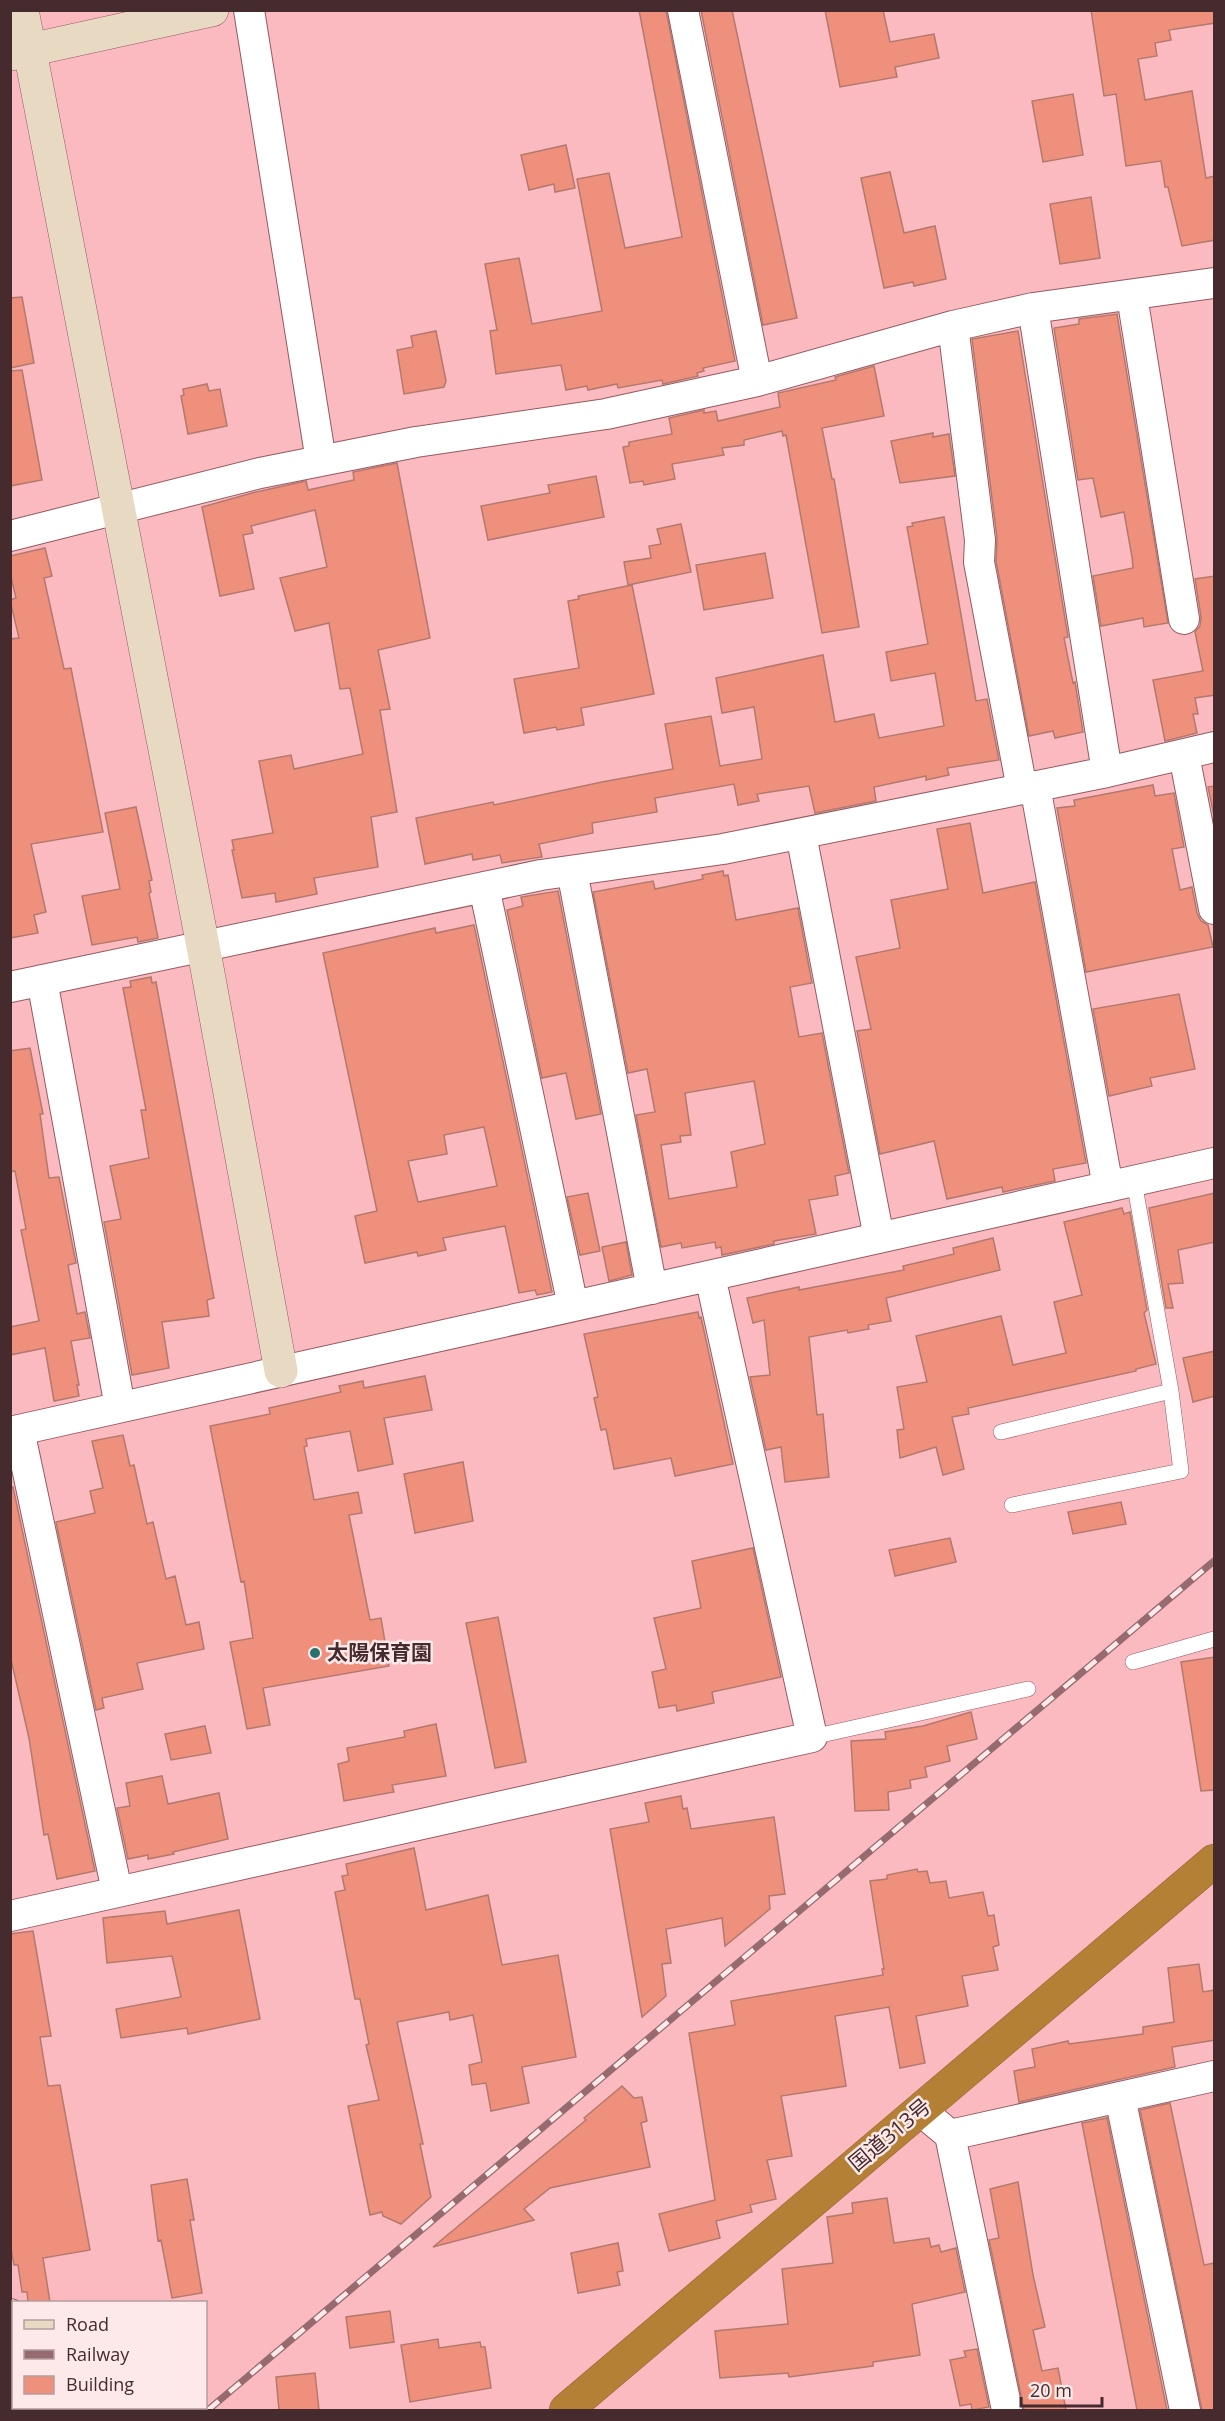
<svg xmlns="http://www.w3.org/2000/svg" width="1225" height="2421" viewBox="0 0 1225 2421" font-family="'Open Sans','Noto Sans JP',sans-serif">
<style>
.building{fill:#ef907d;stroke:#b3796d;stroke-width:1.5;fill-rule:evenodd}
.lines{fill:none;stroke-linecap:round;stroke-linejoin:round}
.lane-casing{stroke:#945a61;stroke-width:16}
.street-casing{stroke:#945a61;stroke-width:32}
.secondary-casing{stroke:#945a61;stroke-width:34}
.highway-casing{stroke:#8d6233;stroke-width:34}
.lane{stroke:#fff;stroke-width:15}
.street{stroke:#fff;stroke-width:30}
.secondary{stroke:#e8d9c3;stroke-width:33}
.highway{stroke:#b48036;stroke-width:33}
.rail-casing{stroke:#966b6f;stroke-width:7}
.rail{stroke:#fee9ea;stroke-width:4.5;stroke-dasharray:14;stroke-linecap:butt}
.poi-dot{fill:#277270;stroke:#fee9ea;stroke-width:2}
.labels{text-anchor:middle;stroke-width:5;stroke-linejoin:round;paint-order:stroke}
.poi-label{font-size:21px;font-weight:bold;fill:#452b2e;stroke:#fee9ea;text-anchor:start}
.street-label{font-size:21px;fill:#452b2e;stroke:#fee9ea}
</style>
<rect width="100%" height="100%" fill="#fbbac0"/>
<path class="building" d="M 639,10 L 666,10 L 735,361 L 703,368 L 704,371 L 697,373 L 698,376 L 663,384 L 662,380 L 618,388 L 617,384 L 588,390 L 587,386 L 566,390 L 561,365 L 496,374 L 490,331 L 497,330 L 485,264 L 519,258 L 532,324 L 602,311 L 577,179 L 609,173 L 625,248 L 682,237 Z
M 701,10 L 732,10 L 797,318 L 763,325 Z
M 825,10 L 883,10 L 890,42 L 934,34 L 939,58 L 895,67 L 897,77 L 840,87 Z
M 1091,10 L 1215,10 L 1215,23 L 1169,30 L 1171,40 L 1155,43 L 1157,56 L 1138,59 L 1145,100 L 1192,91 L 1206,178 L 1215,176 L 1215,240 L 1182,246 L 1168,187 L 1165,187 L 1161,161 L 1126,166 L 1116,94 L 1104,96 Z
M 1073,94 L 1083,155 L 1043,162 L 1032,101 Z
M 566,145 L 575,188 L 555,192 L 554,184 L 529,190 L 521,155 Z
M 890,172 L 904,233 L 935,226 L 946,279 L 914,286 L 913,282 L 884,288 L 861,178 Z
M 1091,197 L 1100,258 L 1060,264 L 1050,204 Z
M 22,297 L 34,363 L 10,368 L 10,298 Z
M 1117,314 L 1168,623 L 1144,627 L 1143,618 L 1101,626 L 1093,576 L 1133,568 L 1132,557 L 1124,512 L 1101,517 L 1093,478 L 1078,480 L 1054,328 L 1079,324 L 1079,319 Z
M 436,331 L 446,381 L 444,387 L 404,394 L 397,350 L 413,347 L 411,336 Z
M 1018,331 L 1068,637 L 1064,638 L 1073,683 L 1075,682 L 1083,732 L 1055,738 L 1053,731 L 1029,736 L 996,561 L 997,538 L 972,339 Z
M 874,366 L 884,416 L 822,428 L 832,479 L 834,479 L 859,627 L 822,633 L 786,435 L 783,436 L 782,431 L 744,440 L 744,445 L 722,448 L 724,455 L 672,464 L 675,479 L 644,485 L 643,481 L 630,483 L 623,447 L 629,446 L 629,442 L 672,434 L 669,418 L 704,410 L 704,413 L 716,411 L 718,421 L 780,407 L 778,393 L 836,380 L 835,377 Z
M 22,370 L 42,480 L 10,486 L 10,371 Z
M 207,384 L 209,391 L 220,389 L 227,426 L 188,434 L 181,396 L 184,395 L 183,389 Z
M 933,433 L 933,437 L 949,434 L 955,476 L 900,483 L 891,441 Z
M 397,463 L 430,638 L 378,650 L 390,709 L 380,710 L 397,812 L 371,817 L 378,867 L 314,878 L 317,894 L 276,902 L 275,893 L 242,898 L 232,850 L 234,850 L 232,840 L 273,833 L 259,761 L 291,755 L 294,769 L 363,754 L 350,688 L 340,689 L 329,623 L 295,631 L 280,578 L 327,567 L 315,510 L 251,526 L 253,533 L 243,535 L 254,589 L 220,596 L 202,507 L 252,493 L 306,481 L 308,490 L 354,480 L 353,472 Z
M 596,476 L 604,517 L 488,540 L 481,506 L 550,493 L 548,485 Z
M 944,517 L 976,701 L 987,699 L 999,760 L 947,768 L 949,775 L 926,780 L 926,776 L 874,787 L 876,801 L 815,813 L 809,786 L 757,794 L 759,801 L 738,805 L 734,784 L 655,798 L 657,812 L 592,823 L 593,833 L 539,844 L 542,857 L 502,863 L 500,855 L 473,860 L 472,854 L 425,864 L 416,818 L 493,802 L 494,805 L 602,782 L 673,769 L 665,724 L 711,716 L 720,766 L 762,759 L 754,707 L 722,713 L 716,678 L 823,655 L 835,722 L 874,714 L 879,738 L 944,726 L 935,673 L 891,681 L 886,652 L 928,644 L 907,527 L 913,526 L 912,523 Z
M 681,524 L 691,572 L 628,585 L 624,562 L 651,558 L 649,546 L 661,544 L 657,529 Z
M 45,548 L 52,576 L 44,578 L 64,669 L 71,668 L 103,832 L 31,844 L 46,912 L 34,915 L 38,933 L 10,938 L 10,639 L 19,638 L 10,600 L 16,598 L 10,573 L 10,556 Z
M 765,553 L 773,598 L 704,610 L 696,565 Z
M 1215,576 L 1215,695 L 1195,698 L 1198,714 L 1193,714 L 1197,733 L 1165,741 L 1153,680 L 1203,671 L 1195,632 L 1200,626 L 1201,617 L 1195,579 Z
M 632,585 L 654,694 L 581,708 L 584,725 L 557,730 L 556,727 L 524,733 L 514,679 L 579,668 L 568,601 L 579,599 L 578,596 Z
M 1153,785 L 1155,796 L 1174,793 L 1184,847 L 1172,849 L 1180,890 L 1192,887 L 1197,913 L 1201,921 L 1208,925 L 1213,947 L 1086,972 L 1057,808 L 1075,806 L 1074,800 Z
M 1215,786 L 1215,821 L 1208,787 Z
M 136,807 L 152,880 L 149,881 L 151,892 L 149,893 L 158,938 L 138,942 L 137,937 L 92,945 L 82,896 L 120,889 L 105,813 Z
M 970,823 L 983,893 L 1035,882 L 1086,1163 L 1053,1169 L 1055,1181 L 1003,1192 L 1002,1187 L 947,1199 L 934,1141 L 880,1154 L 857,1031 L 871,1029 L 856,957 L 900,948 L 891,900 L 948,889 L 937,829 Z
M 723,871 L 724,876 L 728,875 L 736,920 L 798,908 L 812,983 L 790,987 L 799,1037 L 822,1033 L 849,1173 L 835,1176 L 838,1195 L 809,1200 L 816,1234 L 774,1241 L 774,1244 L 722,1255 L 721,1247 L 716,1248 L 715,1242 L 682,1248 L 681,1243 L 661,1247 L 636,1115 L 655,1112 L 647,1069 L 628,1073 L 593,892 L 653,881 L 655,889 L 703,879 L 702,875 ZM 754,1081 L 765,1144 L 731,1152 L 737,1187 L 669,1199 L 661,1145 L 681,1142 L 680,1136 L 691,1135 L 685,1093 Z
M 558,891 L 601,1114 L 576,1119 L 566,1073 L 542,1078 L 507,910 L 523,906 L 521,897 Z
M 474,925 L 552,1292 L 537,1295 L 535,1290 L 519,1293 L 505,1226 L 443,1238 L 446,1250 L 418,1256 L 417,1252 L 365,1263 L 355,1216 L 377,1211 L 323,953 L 435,928 L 436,933 ZM 484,1127 L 497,1186 L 418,1202 L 408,1161 L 447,1154 L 444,1135 Z
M 151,977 L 152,983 L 156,982 L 214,1298 L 207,1300 L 209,1316 L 162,1322 L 169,1368 L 132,1375 L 104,1222 L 121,1219 L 110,1166 L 149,1158 L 141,1110 L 146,1110 L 123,988 L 131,987 L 130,981 Z
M 1179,994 L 1195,1069 L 1150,1078 L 1152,1086 L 1109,1096 L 1093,1009 Z
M 30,1048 L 43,1114 L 40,1114 L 49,1178 L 59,1177 L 76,1263 L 68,1265 L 77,1314 L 85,1312 L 90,1338 L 71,1341 L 79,1385 L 77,1385 L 79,1396 L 54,1401 L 45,1348 L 10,1355 L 10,1327 L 39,1321 L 21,1230 L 26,1229 L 15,1171 L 10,1172 L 10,1051 Z
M 588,1193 L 600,1251 L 580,1255 L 567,1197 Z
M 1215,1193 L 1215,1242 L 1178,1250 L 1183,1283 L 1168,1284 L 1173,1308 L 1166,1308 L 1149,1208 Z
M 1122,1208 L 1124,1214 L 1130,1212 L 1147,1310 L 1144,1313 L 1156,1364 L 1136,1369 L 1136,1371 L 968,1408 L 969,1414 L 952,1417 L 964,1469 L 943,1475 L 936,1447 L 900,1458 L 897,1430 L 904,1429 L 897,1387 L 927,1382 L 916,1336 L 1001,1316 L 1013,1365 L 1066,1353 L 1054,1302 L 1082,1295 L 1064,1222 Z
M 993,1238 L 1000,1270 L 886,1298 L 891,1321 L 868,1325 L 869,1329 L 848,1333 L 847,1330 L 809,1337 L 817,1415 L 823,1414 L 829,1477 L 785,1482 L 781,1447 L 766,1450 L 750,1377 L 770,1375 L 764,1320 L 753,1323 L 747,1298 L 799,1287 L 799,1290 L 904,1270 L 903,1266 L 954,1254 L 953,1248 Z
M 626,1242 L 632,1275 L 609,1281 L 602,1247 Z
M 698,1312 L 699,1318 L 701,1317 L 733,1464 L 675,1476 L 671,1458 L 614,1469 L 606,1429 L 601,1430 L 594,1398 L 598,1397 L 584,1334 Z
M 1215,1351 L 1215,1396 L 1193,1402 L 1183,1358 Z
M 425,1376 L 432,1410 L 384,1418 L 393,1464 L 358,1471 L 350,1431 L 306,1439 L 307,1446 L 304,1447 L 314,1500 L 358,1492 L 362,1513 L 349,1515 L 370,1620 L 381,1618 L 389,1666 L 263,1688 L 270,1725 L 247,1729 L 230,1642 L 253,1638 L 244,1581 L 241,1582 L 210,1426 L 270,1414 L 269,1408 L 341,1392 L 339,1386 L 363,1381 L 364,1388 Z
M 123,1435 L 130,1466 L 134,1465 L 147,1524 L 153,1522 L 166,1579 L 175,1576 L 186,1625 L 199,1622 L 204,1649 L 137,1663 L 143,1689 L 102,1698 L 104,1708 L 96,1710 L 56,1522 L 95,1513 L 90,1491 L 103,1488 L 92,1441 Z
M 463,1462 L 473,1521 L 415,1533 L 404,1474 Z
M 10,1487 L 13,1487 L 95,1871 L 57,1879 L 48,1834 L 44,1835 L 29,1738 L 10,1655 Z
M 1121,1502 L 1126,1524 L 1073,1534 L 1068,1512 Z
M 950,1538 L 956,1562 L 895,1576 L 889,1550 Z
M 753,1548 L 781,1677 L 712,1692 L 714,1703 L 677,1711 L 676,1705 L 659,1708 L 652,1672 L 666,1669 L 654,1618 L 701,1608 L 692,1561 Z
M 498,1617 L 526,1762 L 495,1768 L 466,1623 Z
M 1215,1657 L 1215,1790 L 1201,1791 L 1181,1662 Z
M 971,1712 L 977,1739 L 947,1746 L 950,1761 L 925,1767 L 927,1777 L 910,1780 L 911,1788 L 888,1792 L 889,1810 L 855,1811 L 851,1741 L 886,1739 L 885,1732 L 923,1726 Z
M 436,1724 L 446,1776 L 392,1785 L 394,1792 L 344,1801 L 338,1764 L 349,1761 L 347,1748 L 405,1737 L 404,1731 Z
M 205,1726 L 211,1753 L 171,1760 L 165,1734 Z
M 162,1776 L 168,1804 L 219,1793 L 228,1839 L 173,1852 L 174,1854 L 148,1859 L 148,1855 L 128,1859 L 117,1808 L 130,1806 L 126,1783 Z
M 681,1796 L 683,1809 L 687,1808 L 691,1829 L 774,1817 L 785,1894 L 769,1896 L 770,1909 L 725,1946 L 722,1918 L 666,1929 L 671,1963 L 662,1964 L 666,1996 L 642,2017 L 610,1829 L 649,1822 L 645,1803 Z
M 414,1848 L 426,1910 L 488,1895 L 502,1965 L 558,1955 L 576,2057 L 522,2067 L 529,2103 L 491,2111 L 486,2083 L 472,2085 L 469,2065 L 482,2062 L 473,2015 L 450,2020 L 449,2012 L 397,2022 L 423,2144 L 420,2144 L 431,2197 L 401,2224 L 383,2216 L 382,2212 L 370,2215 L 348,2106 L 379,2100 L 366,2045 L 369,2044 L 360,1999 L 355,1999 L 335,1892 L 345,1890 L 342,1876 L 348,1875 L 346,1864 Z
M 917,1869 L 918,1872 L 927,1871 L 930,1883 L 946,1881 L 949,1898 L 983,1892 L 988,1916 L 994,1915 L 999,1945 L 993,1947 L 998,1970 L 962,1976 L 968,2006 L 916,2016 L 925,2063 L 900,2068 L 889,2007 L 835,2016 L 846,2086 L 781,2096 L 792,2156 L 767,2160 L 776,2199 L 750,2205 L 752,2212 L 716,2221 L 720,2238 L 669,2251 L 659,2214 L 715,2200 L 689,2033 L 735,2025 L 731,2001 L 883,1975 L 882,1969 L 884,1969 L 870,1881 L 887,1879 L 887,1875 Z
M 239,1910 L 260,2019 L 188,2034 L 187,2028 L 121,2038 L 116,2009 L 181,1997 L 172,1956 L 107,1963 L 103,1918 L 165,1911 L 167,1924 Z
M 33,1931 L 51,2036 L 40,2037 L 48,2086 L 60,2085 L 90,2250 L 43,2258 L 50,2302 L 28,2302 L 27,2292 L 22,2292 L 18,2265 L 14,2265 L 10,2244 L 10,1934 Z
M 1199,1964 L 1203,1992 L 1215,1990 L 1215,2040 L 1172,2047 L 1175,2067 L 1019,2102 L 1014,2071 L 1035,2067 L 1032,2049 L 1068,2041 L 1069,2044 L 1143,2034 L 1143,2027 L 1174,2022 L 1168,1968 Z
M 622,2086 L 634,2098 L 642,2097 L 647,2121 L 641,2123 L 650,2167 L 550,2188 L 524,2209 L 534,2220 L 433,2247 L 586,2120 L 584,2118 Z
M 1170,2103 L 1204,2265 L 1215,2263 L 1215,2410 L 1202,2410 L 1140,2110 Z
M 1107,2118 L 1167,2410 L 1137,2410 L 1082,2123 Z
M 187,2179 L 194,2220 L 190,2220 L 202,2293 L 172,2298 L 161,2240 L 158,2241 L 151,2185 Z
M 1018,2182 L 1033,2275 L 1045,2327 L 1033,2330 L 1042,2371 L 1058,2368 L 1066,2410 L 1024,2410 L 989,2240 L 999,2238 L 990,2189 Z
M 887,2198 L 894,2243 L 929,2238 L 931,2247 L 939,2245 L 941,2252 L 956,2248 L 965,2292 L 912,2304 L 920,2355 L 873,2362 L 873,2366 L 789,2377 L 788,2373 L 720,2378 L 715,2331 L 788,2324 L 782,2269 L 833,2263 L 827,2217 L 853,2213 L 852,2203 Z
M 618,2243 L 623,2271 L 617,2272 L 620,2285 L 578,2293 L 571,2253 Z
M 390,2311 L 394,2342 L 350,2348 L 346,2317 Z
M 438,2339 L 439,2348 L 480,2342 L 481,2347 L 485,2347 L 491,2388 L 410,2402 L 401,2345 Z
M 977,2349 L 989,2407 L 972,2410 L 971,2404 L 960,2406 L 950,2360 L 966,2357 L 964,2351 Z
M 315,2373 L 319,2410 L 279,2410 L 276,2377 Z"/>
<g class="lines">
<g class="lane-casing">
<path id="lane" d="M 1001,1432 L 1171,1391 L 1134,1181
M 1012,1505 L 1181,1471 L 1171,1391
M 1133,1662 L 1214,1639
M 812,1737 L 1028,1689"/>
</g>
<g class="street-casing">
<path id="street" d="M 249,10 L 321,461
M 683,10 L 757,381
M 1132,296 L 1184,619
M 1033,308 L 1107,772
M 953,326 L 980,540 L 979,562 L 1022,789
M 10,536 L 260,473 L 416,442 L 606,414 L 757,381 L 953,326 L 1033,308 L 1214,283
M 1184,755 L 1214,909
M 1035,786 L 1108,1187
M 801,834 L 879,1238
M 572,871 L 652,1289
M 484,887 L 573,1306
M 42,980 L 120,1407
M 10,987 L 541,875 L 723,849 L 1107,772 L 1214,747
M 19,1430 L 117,1891
M 10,1432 L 1214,1163
M 10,1916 L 812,1737 L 710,1276
M 1120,2097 L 1185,2410
M 920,2110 L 950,2135 L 1214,2076
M 950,2135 L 1007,2410
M 10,2314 L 14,2327
M 35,2408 L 36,2410"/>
</g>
<g class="secondary-casing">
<path id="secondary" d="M 22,10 L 203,946 L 281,1371
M 11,54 L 212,10"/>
</g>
<g class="highway-casing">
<path id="highway" d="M 566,2410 L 1214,1861"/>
</g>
<use href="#lane" class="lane"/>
<use href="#street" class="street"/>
<use href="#secondary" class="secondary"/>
<use href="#highway" class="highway"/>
<g class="rail-casing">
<path id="rail" d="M 208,2410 L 1214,1561"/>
</g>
<use href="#rail" class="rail"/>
</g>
<circle class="poi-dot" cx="315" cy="1653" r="6"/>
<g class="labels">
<g class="poi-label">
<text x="327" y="1660">太陽保育園</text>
</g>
<g class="street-label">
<text transform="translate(890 2135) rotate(-40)" y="7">国道313号</text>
</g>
</g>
<rect width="1225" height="2421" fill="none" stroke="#452b2e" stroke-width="24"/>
<rect x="12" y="2301" width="195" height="108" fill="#fee9ea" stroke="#b49d9f" stroke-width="1.5"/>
<rect x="24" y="2320" width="30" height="9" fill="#e8d9c3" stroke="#b49d9f" stroke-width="1.5"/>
<text x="66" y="2331" font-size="18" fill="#452b2e">Road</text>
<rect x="24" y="2350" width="30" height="9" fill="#966b6f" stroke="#b49d9f" stroke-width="1.5"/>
<text x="66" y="2361" font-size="18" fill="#452b2e">Railway</text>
<rect x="24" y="2376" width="30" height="18" fill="#ef907d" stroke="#b49d9f" stroke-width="1.5"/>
<text x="66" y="2391" font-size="18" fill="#452b2e">Building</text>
<path d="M1021 2397v9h81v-9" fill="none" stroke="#452b2e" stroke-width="3"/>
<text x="1030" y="2397" font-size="18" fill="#452b2e" stroke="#fee9ea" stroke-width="4.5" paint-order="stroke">20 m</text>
</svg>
